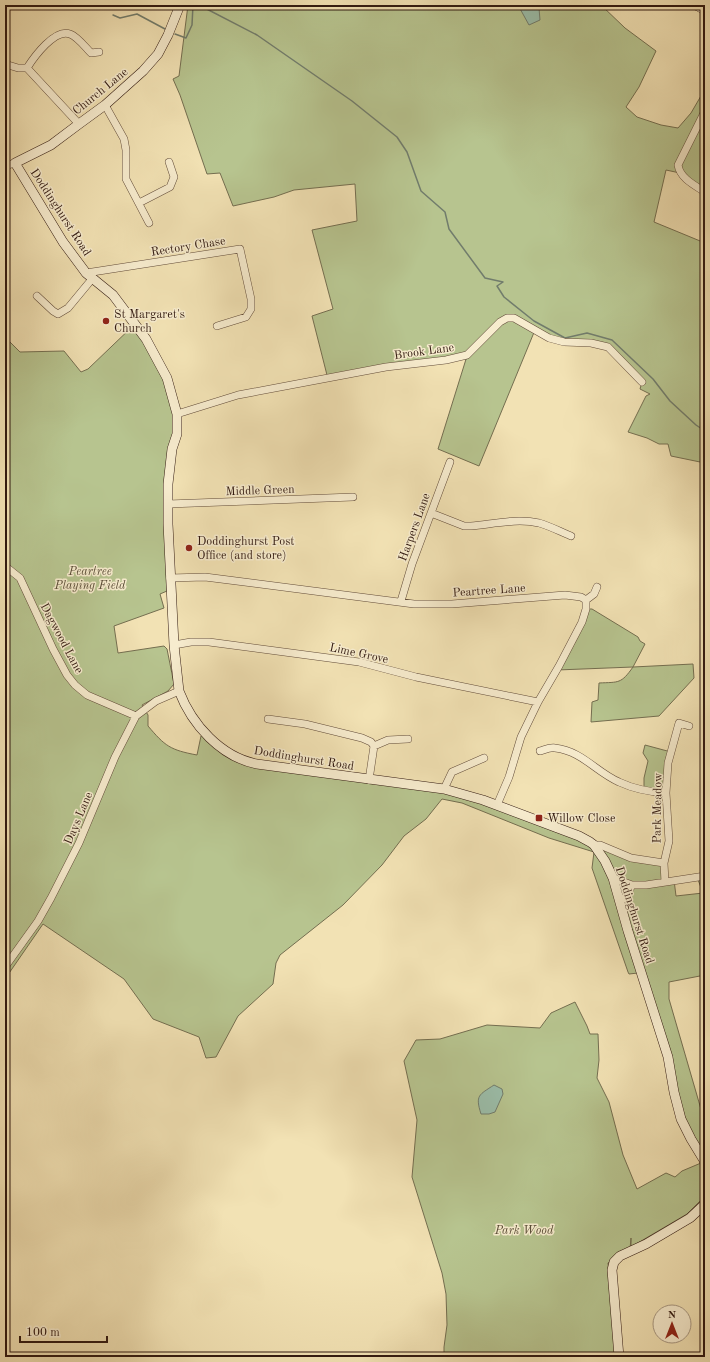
<svg xmlns="http://www.w3.org/2000/svg" width="710" height="1362" viewBox="0 0 710 1362" font-family="'Old Standard TT',serif">
<style>
.green{fill:#b7c48f;stroke:#746e50}
.water{fill:#9bbeaa;stroke:#717c6c}
.lines{fill:none;stroke-linecap:round;stroke-linejoin:round}
.stream{stroke:#717c6c;stroke-width:1.5}
.street-casing{stroke:#614b39;stroke-width:8}
.secondary-casing{stroke:#311910;stroke-width:10}
.street{stroke:#f7ecce;stroke-width:7}
.secondary{stroke:#f7ecce;stroke-width:9}
.poi-dot{fill:#8f2418;stroke:#f7ecce;stroke-width:1.5}
.labels{text-anchor:middle;stroke-width:3;stroke-linejoin:round;paint-order:stroke}
.street-label{font-size:12px;fill:#311910;stroke:#f7ecce}
.poi-label{font-size:12px;fill:#311910;stroke:#f7ecce;text-anchor:start}
.park-label{font-size:12px;font-style:italic;fill:#594c36;stroke:#f7ecce}
</style>
<rect width="100%" height="100%" fill="#f2e2b4"/>
<filter id="stains"><feTurbulence type="fractalNoise" baseFrequency=".005" numOctaves="4"/><feColorMatrix values="0 0 0 0 .2 0 0 0 0 .09 0 0 0 0 .02 0 0 0 .5 -.17"/></filter>
<radialGradient id="worn" r=".72"><stop offset=".6" stop-color="#630" stop-opacity="0"/><stop offset="1" stop-color="#630" stop-opacity=".3"/></radialGradient>
<path class="green" d="M 188,5 L 601,5 L 625,28 L 656,51 L 639,87 L 626,107 L 637,117 L 661,125 L 678,128 L 691,113 L 705,89 L 705,192 L 680,173 L 666,170 L 654,222 L 705,243 L 705,278 L 702,286 L 705,288 L 705,463 L 671,456 L 668,444 L 659,444 L 647,438 L 628,432 L 646,396 L 650,394 L 640,389 L 642,382 L 608,347 L 564,342 L 535,330 L 479,466 L 438,449 L 467,356 L 328,379 L 312,316 L 333,309 L 312,230 L 357,221 L 355,184 L 294,190 L 274,197 L 233,206 L 220,173 L 207,174 L 180,95 L 173,79 L 179,76 Z
M 135,324 L 167,378 L 177,414 L 172,449 L 167,591 L 160,594 L 164,608 L 114,626 L 118,653 L 164,646 L 167,649 L 174,684 L 168,691 L 142,705 L 148,715 L 148,726 C 165,746 170,750 197,755 L 201,736 L 206,733 L 238,758 L 444,789 L 631,858 L 664,863 L 665,882 L 674,880 L 676,896 L 703,893 L 697,877 L 705,876 L 705,975 L 669,982 L 669,999 L 705,1123 L 705,1162 L 691,1139 L 668,1057 L 638,973 L 629,974 L 628,972 L 592,868 L 594,852 L 549,838 L 462,803 L 442,799 L 426,819 L 404,836 L 382,865 L 343,905 L 280,955 L 276,963 L 273,984 L 238,1016 L 216,1057 L 206,1058 L 199,1037 L 153,1019 L 124,979 L 43,924 L 5,979 L 5,337 L 20,352 L 64,351 L 81,372 L 88,369 Z
M 586,609 L 592,609 L 638,637 L 640,641 L 645,644 L 633,667 L 693,664 L 694,678 L 659,716 L 591,722 L 592,702 L 598,700 L 599,683 C 619,682 621,684 633,667 L 557,670 Z
M 645,745 L 671,752 L 666,793 L 644,791 L 644,778 L 648,761 L 643,753 Z
M 575,1002 L 587,1026 L 590,1034 L 598,1034 L 599,1060 L 597,1078 L 609,1102 L 623,1155 L 637,1189 L 666,1173 L 675,1177 L 682,1171 L 701,1163 L 703,1198 L 687,1214 L 631,1247 L 631,1238 L 630,1249 L 608,1263 L 617,1357 L 444,1357 L 444,1347 L 447,1325 L 446,1294 L 442,1273 L 412,1177 L 417,1120 L 404,1061 L 416,1040 L 440,1039 L 487,1025 L 540,1028 L 551,1013 Z"/>
<path class="water" d="M 518,5 L 537,5 L 539,8 L 540,20 L 529,25 Z
M 494,1085 L 502,1089 L 503,1094 L 495,1112 L 489,1114 L 481,1114 C 475,1095 479,1095 494,1085 Z"/>
<g class="lines">
<path class="stream" d="M 199,5 L 257,35 L 352,101 L 397,137 L 407,152 L 421,191 L 445,212 L 449,229 L 485,278 L 503,282 L 497,286 L 504,297 L 534,321 L 565,338 L 587,333 L 612,340 L 653,379 L 670,401 L 696,425 L 705,431
M 113,15 L 120,18 L 137,14 L 165,29
M 175,34 L 186,38 L 192,25 L 193,5"/>
<g class="street-casing">
<path id="street" d="M 5,64 L 18,68 L 27,68 L 79,124
M 27,68 C 34,57 55,28 70,34 C 78,37 85,47 91,53 L 99,52
M 105,105 L 124,139 L 126,150 L 126,179 L 149,223
M 705,111 L 678,165 C 680,178 694,185 705,192
M 5,166 L 15,163
M 139,203 L 170,187 L 174,177 L 169,162
M 86,273 L 240,249 L 251,299 L 251,309 L 246,317 L 217,326
M 37,296 L 53,311 L 58,314 L 68,308 L 92,279
M 177,414 L 238,395 L 386,367 L 446,360 L 467,355 L 500,322 L 507,318 L 514,318 L 549,338 L 564,342 L 591,343 L 608,347 L 642,382
M 168,504 L 353,497
M 431,513 L 464,526 L 471,526 C 493,524 517,518 539,523 C 550,526 561,532 571,536
M 5,566 L 20,578 L 53,649 L 67,675 L 75,685 L 87,695 L 136,716
M 170,578 L 205,577 L 414,604 L 452,604 L 565,595 L 581,597 L 586,600 L 586,609 L 582,622 L 559,666 L 538,702 L 521,737 L 509,777 L 497,805
M 586,600 L 594,594 L 597,587
M 401,601 L 412,564 L 450,462
M 174,645 L 191,642 L 209,642 L 359,662 L 416,677 L 538,702
M 268,719 L 305,724 L 362,738 L 371,742 L 374,746 L 369,780
M 374,746 L 388,740 L 408,739
M 540,751 C 544,750 550,747 555,748 C 582,751 596,772 619,782 C 634,789 650,792 666,793
M 444,789 L 452,772 L 484,758
M 594,845 L 600,845 L 631,858 L 664,863
M 613,878 L 632,885 L 646,885 L 705,876
M 665,882 L 664,863 L 669,841 L 666,793 L 668,763 L 679,723 L 689,726
M 620,902 L 627,895 L 632,885
M 5,967 L 38,921 L 51,898 L 79,843 L 115,757 L 136,716 L 156,701 L 179,691"/>
</g>
<g class="secondary-casing">
<path id="secondary" d="M 180,5 L 168,35 L 158,54 L 143,71 L 105,105 L 79,124 L 51,145 L 15,163 L 63,242 L 86,273 L 113,295 L 146,339 L 167,378 L 177,414 L 177,434 L 172,449 L 168,484 L 168,524 L 174,645 L 179,691 C 192,725 221,757 257,764 L 444,789 L 483,800 L 579,836 L 590,842 L 594,845 L 605,861 L 613,878 L 628,931 L 668,1057 L 674,1092 L 681,1119 L 691,1139 L 705,1162
M 696,5 L 705,10
M 619,1357 L 612,1270 L 614,1262 L 620,1256 L 646,1244 L 690,1218 L 705,1204"/>
</g>
<use href="#street" class="street"/>
<use href="#secondary" class="secondary"/>
</g>
<g class="poi-dot">
<circle cx="106" cy="321" r="4"/>
<circle cx="189" cy="548" r="4"/>
<rect x="535" y="814" width="8" height="8" rx="2"/>
</g>
<g class="labels">
<g class="street-label">
<text transform="translate(100 91) rotate(-39)" y="4">Church Lane</text>
<text transform="translate(61 212) rotate(57)" y="4">Doddinghurst Road</text>
<text transform="translate(188 246) rotate(-9)" y="4">Rectory Chase</text>
<text transform="translate(424 351) rotate(-8)" y="4">Brook Lane</text>
<text transform="translate(260 490) rotate(-2)" y="4">Middle Green</text>
<text transform="translate(414 527) rotate(-70)" y="4">Harpers Lane</text>
<text transform="translate(489 590) rotate(-4)" y="4">Peartree Lane</text>
<text transform="translate(62 638) rotate(62)" y="4">Dagwood Lane</text>
<text transform="translate(359 653) rotate(12)" y="4">Lime Grove</text>
<text transform="translate(304 758) rotate(9)" y="4">Doddinghurst Road</text>
<text transform="translate(657 808) rotate(-89)" y="4">Park Meadow</text>
<text transform="translate(78 818) rotate(-67)" y="4">Days Lane</text>
<text transform="translate(635 915) rotate(72)" y="4">Doddinghurst Road</text>
</g>
<g class="poi-label">
<text x="114" y="318">St Margaret's<tspan x="114" dy="14">Church</tspan></text>
<text x="197" y="545">Doddinghurst Post<tspan x="197" dy="14">Office (and store)</tspan></text>
<text x="547" y="822">Willow Close</text>
</g>
<g class="park-label">
<text x="90" y="575">Peartree<tspan x="90" dy="14">Playing Field</tspan></text>
<text x="524" y="1234">Park Wood</text>
</g>
</g>
<rect width="710" height="1362" fill="none" stroke="#f2e2b4" stroke-width="20"/>
<rect x="6" y="6" width="698" height="1350" fill="none" stroke="#311910" stroke-width="2"/>
<rect x="10" y="10" width="690" height="1342" fill="none" stroke="#311910"/>
<g transform="translate(672 1324)"><circle r="19" fill="#f7ecce" stroke="#a89882"/>
<path d="M0-3L7 15L0 10L-7 15Z" fill="#8f2418"/>
<text y="-6" font-size="11" font-weight="bold" text-anchor="middle" fill="#311910">N</text>
</g>
<path d="M20 1336v6h87v-6" fill="none" stroke="#311910" stroke-width="2"/>
<text x="26" y="1336" font-size="12" fill="#311910" stroke="#f7ecce" stroke-width="3" paint-order="stroke">100 m</text>
<rect width="100%" height="100%" filter="url(#stains)"/>
<rect width="100%" height="100%" fill="url(#worn)"/>
</svg>
